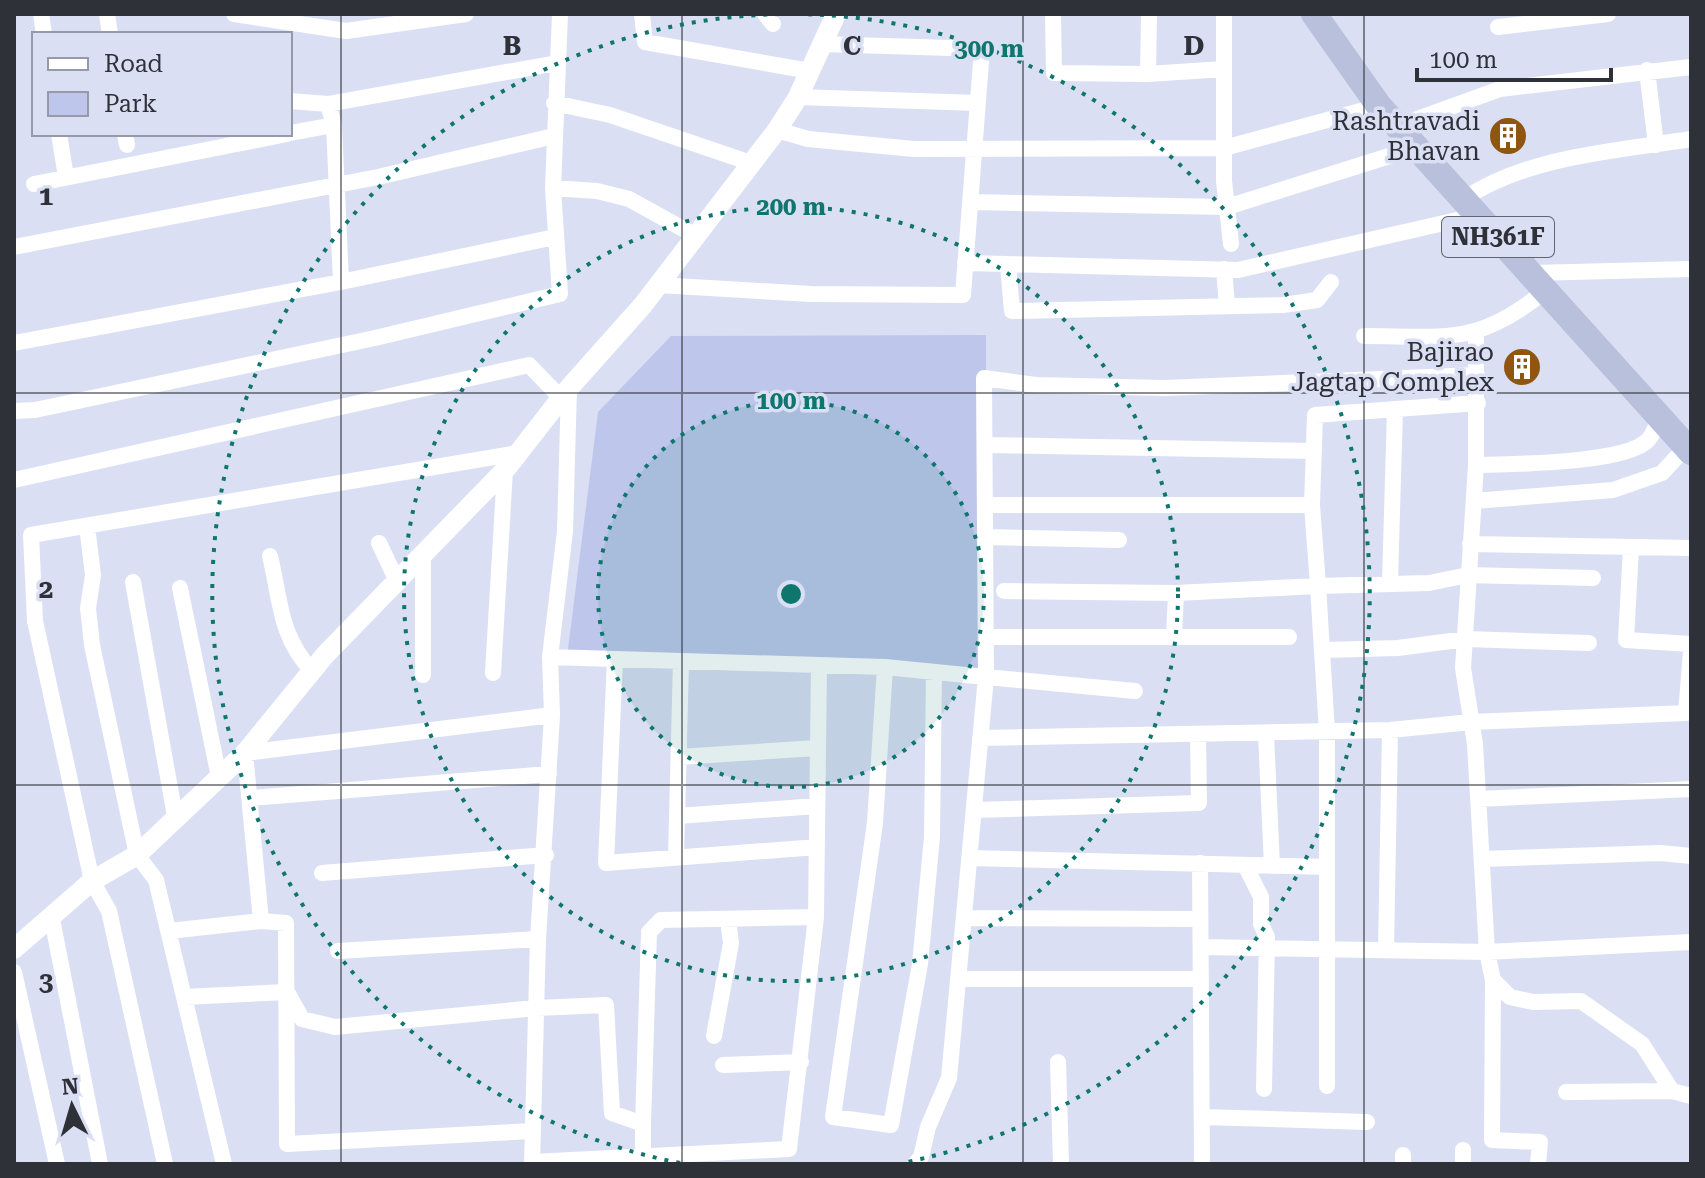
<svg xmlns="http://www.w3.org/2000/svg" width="1705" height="1178" viewBox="0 0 1705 1178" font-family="'Roboto Serif',serif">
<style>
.green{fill:#bec6ec}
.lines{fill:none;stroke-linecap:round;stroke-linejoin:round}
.minor{stroke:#fff;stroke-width:16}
.tertiary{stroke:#fff;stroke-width:20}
.trunk{stroke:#b9c0db;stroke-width:26}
.grid{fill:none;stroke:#2f3139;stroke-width:2;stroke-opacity:0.55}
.ring{fill:none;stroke:#0f766e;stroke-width:4;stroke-dasharray:4 8}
.labels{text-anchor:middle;stroke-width:7;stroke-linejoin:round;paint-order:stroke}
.shield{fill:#dadff4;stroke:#626571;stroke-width:2}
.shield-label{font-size:24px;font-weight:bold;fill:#2f3139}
.poi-label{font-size:26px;fill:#2f3139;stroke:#dadff4;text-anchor:end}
.grid-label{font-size:26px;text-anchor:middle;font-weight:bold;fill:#2f3139;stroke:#dadff4;stroke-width:7;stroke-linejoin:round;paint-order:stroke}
.centre{fill:#0f766e;stroke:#dadff4;stroke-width:4}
.ring-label{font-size:24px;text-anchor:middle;font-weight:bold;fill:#0f766e;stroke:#dadff4;stroke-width:7;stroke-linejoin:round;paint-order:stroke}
</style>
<rect width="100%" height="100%" fill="#dadff4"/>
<path class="green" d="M 986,335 L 986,677 L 567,657 L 598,412 L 671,336 Z"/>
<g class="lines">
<path class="minor" d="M 41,14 L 44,34
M 107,14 L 110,34
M 234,14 L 346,31 L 466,14
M 642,14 L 645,42 L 810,71
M 765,14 L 773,24
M 1053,14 L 1054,73 L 1148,74 L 1149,14
M 1224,14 L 1224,181 L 1231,244
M 1498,27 L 1608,14
M 1647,70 L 1656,145
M 1148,74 L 1224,69
M 798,97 L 978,103
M 290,101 L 328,104 L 557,63
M 554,103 L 610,115 L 751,163
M 328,104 L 334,125 L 341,282
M 1398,126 L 1500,89 L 1691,67
M 777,130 L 808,139 L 914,149 L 1224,148 L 1379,106
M 290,133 L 334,125
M 59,134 L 66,177
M 125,134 L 127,145
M 34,184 L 287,134
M 553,188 L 597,191 L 629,199 L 696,236
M 1464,199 C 1527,156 1617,151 1691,139
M 970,202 L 1227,207 L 1418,147
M 14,247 L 378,177 L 554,136
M 965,263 L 1238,270 L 1479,215
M 1008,264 L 1012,311 L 1283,305 L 1317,300 L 1331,282
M 1224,269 L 1227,306
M 1531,273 L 1691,269
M 658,285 L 811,294 L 963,295 L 982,49 L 822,44
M 1476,332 L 1476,465 L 1463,668 L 1475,744 L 1487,952 L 1493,980 L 1510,997 L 1533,1002 L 1581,1001 L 1642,1044 L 1672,1091 L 1691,1096
M 1364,336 C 1447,336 1478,346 1546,290
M 14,343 L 341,282 L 555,237
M 14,411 L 35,410 L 375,338 L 560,294 L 553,188 L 560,14
M 985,445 L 1314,451
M 1476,465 C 1510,464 1626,464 1648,440 C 1654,434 1656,424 1660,417
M 14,480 L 529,365 L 561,398
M 1474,501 L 1613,490 L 1662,473 L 1686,447
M 985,505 L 1312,505
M 87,526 L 93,575 L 88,608 L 92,645 L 137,855 L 156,880 L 224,1164
M 986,537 L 1119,540
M 379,543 L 397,581
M 1470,544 L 1691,548
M 1631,547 L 1626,640 L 1691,644
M 270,556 C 281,602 279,635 312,671
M 133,582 L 175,816
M 1390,582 L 1395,409
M 180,588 L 219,777
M 1004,591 L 1176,593
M 986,637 L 1289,637
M 1174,637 L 1176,593 L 1318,586 L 1312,505 L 1315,415 L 1478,403
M 1323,650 L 1398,648 L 1466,639 L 1589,643
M 550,657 L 885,667 L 986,677 L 984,378 L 1036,385 L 1165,388 L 1477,375
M 615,659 L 606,863 L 817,847
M 885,667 L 875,823 L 833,1117 L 891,1125 L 920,964 L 932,837 L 934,672
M 493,673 L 505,470
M 423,675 L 423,556
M 1266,734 L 1272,866
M 980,738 L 1390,730 L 1471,722 L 1686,713 L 1691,652
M 679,757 L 817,748
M 251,798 L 549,774
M 1478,799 L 1691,789
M 974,810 L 1199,803 L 1198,735
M 677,816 L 817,806
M 676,857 L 681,661
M 969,858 L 1327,867
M 1482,859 L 1661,853 L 1691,856
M 1200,863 L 1202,1164
M 1245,865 L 1261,897 L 1261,924 L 1267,937 L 1264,1089
M 322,873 L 546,855
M 964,918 L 1200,919
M 52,919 L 100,1164
M 169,931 L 261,921
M 1201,947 L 1487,952 L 1691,942
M 1386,950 L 1390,730
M 338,951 L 538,939
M 14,972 L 57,1164
M 958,979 L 1201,979
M 1493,980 L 1492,1140 L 1540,1142 L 1538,1164
M 184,997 L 287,992 L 302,1019 L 335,1027 L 536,1008 L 606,1005 L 612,1113 L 643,1124 L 643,1157
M 714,1036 L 731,943 L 728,919
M 1058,1062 L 1061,1164
M 723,1065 L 801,1062
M 1327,1086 L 1327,732 L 1318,586 L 1429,583 L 1468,575 L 1593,578
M 1566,1092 L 1672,1091
M 1202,1117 L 1367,1122
M 643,1124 L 649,932 L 661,920 L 816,917
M 533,1131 L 287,1144 L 286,923 L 261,921 L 245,753 L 552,715
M 1463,1150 L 1463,1164
M 1403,1155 L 1403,1164
M 532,1162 L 789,1149 L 816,917 L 819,665
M 165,1164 L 109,911 L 92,881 L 35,621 L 31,535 L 518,453
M 532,1164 L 538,939 L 552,715 L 550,657 L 565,531 L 569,388
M 915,1164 L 921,1157 L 928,1127 L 949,1078 L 986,677 L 1135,691"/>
<path class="tertiary" d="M 14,949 L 92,881 L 137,855 L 245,753 L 325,655 L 505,470 L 569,388 L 643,305 L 777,130 L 798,97 L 836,14"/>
<path class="trunk" d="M 1314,14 L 1379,106 L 1691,452"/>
</g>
<path class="grid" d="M 341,14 L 341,1164M 682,14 L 682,1164M 1023,14 L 1023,1164M 1364,14 L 1364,1164M 14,393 L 1691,393M 14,785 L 1691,785"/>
<circle cx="791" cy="594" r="193" fill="#0f766e" fill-opacity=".12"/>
<g class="ring">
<circle cx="791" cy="594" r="193"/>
<circle cx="791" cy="594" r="387"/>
<path d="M680 1163A580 580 0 0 1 786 14M796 14A580 580 0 0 1 902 1163"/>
</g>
<defs>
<g id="building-disc" transform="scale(2)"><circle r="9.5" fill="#8f560f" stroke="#dadff4"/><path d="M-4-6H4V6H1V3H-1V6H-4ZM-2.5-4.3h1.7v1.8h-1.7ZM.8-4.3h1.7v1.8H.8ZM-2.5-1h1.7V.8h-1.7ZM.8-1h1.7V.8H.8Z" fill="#fff"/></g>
</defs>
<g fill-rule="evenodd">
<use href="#building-disc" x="1508" y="136"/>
<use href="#building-disc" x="1522" y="367"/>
</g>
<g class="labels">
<rect class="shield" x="1442" y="217" width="112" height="40" rx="6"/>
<g class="shield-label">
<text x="1498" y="245">NH361F</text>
</g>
<g class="poi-label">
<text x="1480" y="130">Rashtravadi<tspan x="1480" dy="30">Bhavan</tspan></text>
<text x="1494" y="361">Bajirao<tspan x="1494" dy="30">Jagtap Complex</tspan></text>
</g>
</g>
<g class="grid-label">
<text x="512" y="55">B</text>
<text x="852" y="55">C</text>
<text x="1194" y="55">D</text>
<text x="46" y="205">1</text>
<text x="46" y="598">2</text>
<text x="46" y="991">3</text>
</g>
<circle cx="791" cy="594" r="12" class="centre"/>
<g class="ring-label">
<text x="989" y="57">300 m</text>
<text x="791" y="215">200 m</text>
<text x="791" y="409">100 m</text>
</g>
<rect width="1705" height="1178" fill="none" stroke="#2f3139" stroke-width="32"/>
<rect x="32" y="32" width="260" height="104" fill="#dadff4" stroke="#9699a9" stroke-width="2"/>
<rect x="48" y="58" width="40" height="12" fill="#ffffff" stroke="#9699a9" stroke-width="2"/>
<text x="104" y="72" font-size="24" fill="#2f3139">Road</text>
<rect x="48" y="92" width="40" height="24" fill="#bec6ec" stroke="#9699a9" stroke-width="2"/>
<text x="104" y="112" font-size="24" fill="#2f3139">Park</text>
<g transform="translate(72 1106) rotate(355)" stroke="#dadff4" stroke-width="6" paint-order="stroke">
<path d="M0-6L14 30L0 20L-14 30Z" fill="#2f3139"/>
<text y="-12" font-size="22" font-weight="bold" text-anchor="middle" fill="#2f3139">N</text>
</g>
<path d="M1417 68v12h194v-12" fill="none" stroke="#2f3139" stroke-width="4"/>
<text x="1429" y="68" font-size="24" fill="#2f3139" stroke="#dadff4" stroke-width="6" paint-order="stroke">100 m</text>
</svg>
